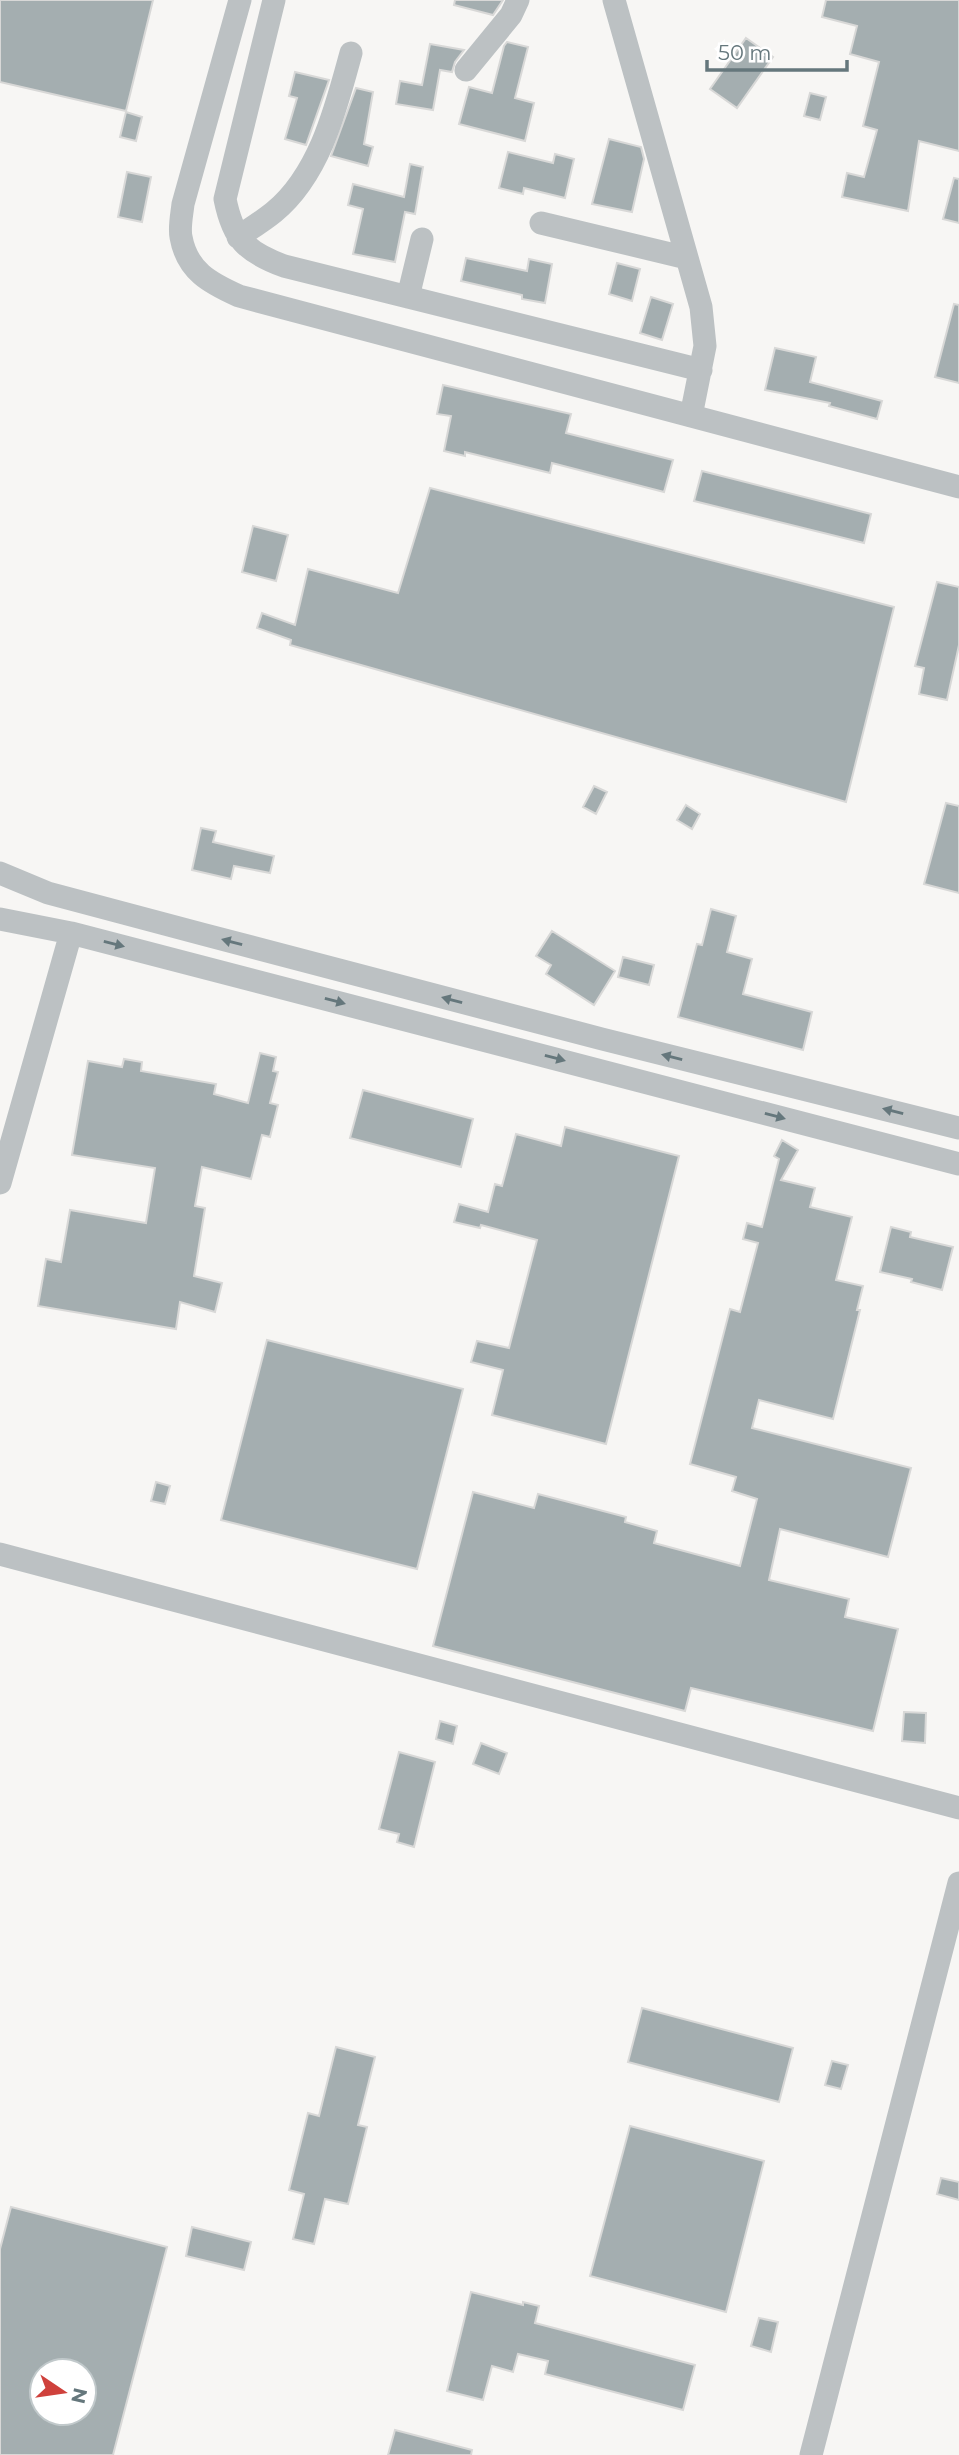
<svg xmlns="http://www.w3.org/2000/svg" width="959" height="2455" viewBox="0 0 959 2455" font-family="Montserrat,sans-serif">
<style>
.building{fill:#a4aeb0;stroke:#d8d8d7;stroke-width:2;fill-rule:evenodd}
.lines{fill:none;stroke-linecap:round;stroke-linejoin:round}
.minor{stroke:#bcc1c3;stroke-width:23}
.oneway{fill:#65777c}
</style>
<rect width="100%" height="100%" fill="#f7f6f4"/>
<path class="building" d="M 0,0 L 153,0 L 126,111 L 0,82 Z
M 455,0 L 503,0 L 493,15 L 454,5 Z
M 826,0 L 959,0 L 959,151 L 919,141 L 908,211 L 842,197 L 847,173 L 864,177 L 877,130 L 863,126 L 879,62 L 850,54 L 857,26 L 822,17 Z
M 746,38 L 773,57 L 737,108 L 710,89 Z
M 507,42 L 528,47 L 515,98 L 534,103 L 525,141 L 459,124 L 469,87 L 492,93 L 504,46 Z
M 430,44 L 464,50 L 455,62 L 452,72 L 440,70 L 433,110 L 396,104 L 400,81 L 422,85 Z
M 295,72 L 329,80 L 306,145 L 285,139 L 297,98 L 289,96 Z
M 356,88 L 373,92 L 364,144 L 373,147 L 368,166 L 331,156 Z
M 810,93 L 826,97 L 820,120 L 804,116 Z
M 126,112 L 142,117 L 136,141 L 120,137 Z
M 609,139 L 641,147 L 644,159 L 632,212 L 592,204 Z
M 508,152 L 553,163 L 555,154 L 574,159 L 565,198 L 524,188 L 523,194 L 499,188 Z
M 410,164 L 423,167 L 415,214 L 405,212 L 395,262 L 353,254 L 363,209 L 348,205 L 353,184 L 404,197 Z
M 127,172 L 151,177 L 142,222 L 118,217 Z
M 954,178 L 959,179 L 959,223 L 943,219 Z
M 466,258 L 527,271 L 529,259 L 552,264 L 545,303 L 522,299 L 522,295 L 461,281 Z
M 617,263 L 640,269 L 632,301 L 609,294 Z
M 651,297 L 673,304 L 662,340 L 640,333 Z
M 954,304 L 959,305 L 959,383 L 935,377 Z
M 775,348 L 816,357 L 810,382 L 882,401 L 877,419 L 829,406 L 830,403 L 765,390 Z
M 443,385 L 571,414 L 566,433 L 673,460 L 664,492 L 552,463 L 550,473 L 465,452 L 465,456 L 444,451 L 451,416 L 437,414 Z
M 702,471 L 871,514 L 864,543 L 694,501 Z
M 430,488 L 894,607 L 846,802 L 290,645 L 291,640 L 257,628 L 262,613 L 295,625 L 308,569 L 398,593 Z
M 253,526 L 288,535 L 276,581 L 242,572 Z
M 937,582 L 959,587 L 959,645 L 947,700 L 919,694 L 924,668 L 915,666 Z
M 594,786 L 607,792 L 596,814 L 583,807 Z
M 946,803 L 959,806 L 959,893 L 924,884 Z
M 686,805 L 700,814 L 692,829 L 677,820 Z
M 201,828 L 216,831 L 213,842 L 274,856 L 270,873 L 234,866 L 231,879 L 192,870 Z
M 711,909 L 736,916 L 727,952 L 752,959 L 743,994 L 812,1012 L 803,1050 L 678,1017 L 697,944 L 702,945 Z
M 552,931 L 615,971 L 594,1005 L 546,974 L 551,965 L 536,956 Z
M 623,957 L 654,965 L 649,985 L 618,977 Z
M 260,1053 L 276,1057 L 273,1071 L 278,1072 L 270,1103 L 278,1105 L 270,1137 L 262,1135 L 251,1179 L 202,1167 L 195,1206 L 205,1208 L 194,1276 L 222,1283 L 215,1312 L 180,1302 L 176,1329 L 38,1306 L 46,1259 L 61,1262 L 70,1210 L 146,1223 L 155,1168 L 72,1155 L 88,1061 L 122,1067 L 124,1059 L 142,1062 L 141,1071 L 216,1084 L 214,1094 L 248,1103 Z
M 363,1090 L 473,1119 L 461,1167 L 350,1138 Z
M 565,1127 L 679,1156 L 606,1444 L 492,1415 L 503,1370 L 471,1362 L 477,1341 L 509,1348 L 537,1240 L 481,1225 L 480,1228 L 454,1222 L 459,1204 L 488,1212 L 495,1184 L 502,1186 L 516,1134 L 561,1146 Z
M 782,1140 L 798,1150 L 781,1180 L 815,1188 L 810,1207 L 852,1217 L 836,1280 L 863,1286 L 857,1310 L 860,1310 L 833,1419 L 759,1400 L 752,1428 L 911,1468 L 888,1557 L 780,1529 L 769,1580 L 849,1599 L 845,1617 L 898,1629 L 873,1731 L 691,1688 L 685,1711 L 433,1646 L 473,1492 L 534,1508 L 538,1494 L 626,1517 L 625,1522 L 657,1531 L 654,1543 L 740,1566 L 757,1499 L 732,1491 L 736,1477 L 690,1464 L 730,1309 L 740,1312 L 758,1243 L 743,1239 L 747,1223 L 762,1227 L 779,1159 L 774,1156 Z
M 891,1227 L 911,1232 L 910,1237 L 953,1247 L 942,1290 L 911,1282 L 912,1279 L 880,1272 Z
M 267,1340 L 463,1389 L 417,1569 L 221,1520 Z
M 156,1482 L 170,1486 L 165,1504 L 151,1501 Z
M 904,1712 L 926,1713 L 925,1743 L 902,1741 Z
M 440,1721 L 457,1726 L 453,1744 L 436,1739 Z
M 481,1743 L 507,1753 L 499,1774 L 473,1764 Z
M 399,1752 L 435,1762 L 414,1847 L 397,1842 L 399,1834 L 379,1829 Z
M 642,2008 L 793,2048 L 779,2102 L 628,2062 Z
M 336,2047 L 375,2057 L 358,2125 L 367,2127 L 348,2204 L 325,2199 L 314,2244 L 293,2239 L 304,2194 L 289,2190 L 308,2113 L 319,2116 Z
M 832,2061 L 848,2065 L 841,2089 L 825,2085 Z
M 630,2126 L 764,2161 L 726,2312 L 590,2276 Z
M 941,2178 L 959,2182 L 959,2200 L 937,2194 Z
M 11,2207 L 167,2247 L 113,2455 L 0,2455 L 0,2249 ZM 42,2371 L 84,2371 L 84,2413 L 42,2413 Z
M 192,2227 L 251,2242 L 244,2270 L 186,2256 Z
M 471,2292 L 523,2305 L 523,2302 L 539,2306 L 535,2323 L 695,2365 L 683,2410 L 545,2374 L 548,2361 L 518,2354 L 513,2372 L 492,2366 L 483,2400 L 447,2391 Z
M 759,2318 L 778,2322 L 771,2352 L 751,2346 Z
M 395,2430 L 472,2450 L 471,2455 L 388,2455 Z"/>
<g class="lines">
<path class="minor" d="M 240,0 L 183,204 C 182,214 179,227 181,237 C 187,271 210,283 239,296 L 959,487
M 274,0 L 225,199 C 233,239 246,252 284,266 L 701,370
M 614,0 L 701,307 L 705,346 L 691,416
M 466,70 L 511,15 L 518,0
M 541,223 L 687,258
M 238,237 C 250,229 263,221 274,212 C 320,174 336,108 351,53
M 408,297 L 422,239
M 0,873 L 48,893 L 202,934 L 602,1039 L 959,1128
M 0,919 L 71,933 L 959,1164
M 0,1183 L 71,933
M 0,1554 L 959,1808
M 811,2455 L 959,1883"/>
</g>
<defs><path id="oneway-solid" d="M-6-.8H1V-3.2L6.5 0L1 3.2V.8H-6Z" transform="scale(1.75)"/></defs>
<g class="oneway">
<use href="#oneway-solid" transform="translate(232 942) rotate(-165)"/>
<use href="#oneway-solid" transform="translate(114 944) rotate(14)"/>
<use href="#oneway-solid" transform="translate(452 1000) rotate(-165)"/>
<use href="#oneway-solid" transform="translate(335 1001) rotate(15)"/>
<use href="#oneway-solid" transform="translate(672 1057) rotate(-166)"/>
<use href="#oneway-solid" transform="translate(555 1058) rotate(15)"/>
<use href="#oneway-solid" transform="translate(893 1111) rotate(-166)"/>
<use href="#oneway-solid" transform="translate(775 1116) rotate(15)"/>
</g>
<g transform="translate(63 2392) rotate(103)"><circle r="33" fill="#ffffff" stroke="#c1c9cb" stroke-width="2"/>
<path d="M0-5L12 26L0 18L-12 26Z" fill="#cf413c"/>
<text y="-10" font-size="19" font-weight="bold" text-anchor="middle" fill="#65777c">N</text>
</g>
<path d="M707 60v10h140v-10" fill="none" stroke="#65777c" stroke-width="3.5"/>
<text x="718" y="60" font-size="21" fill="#65777c" stroke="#ffffff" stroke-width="5" paint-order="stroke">50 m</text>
</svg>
